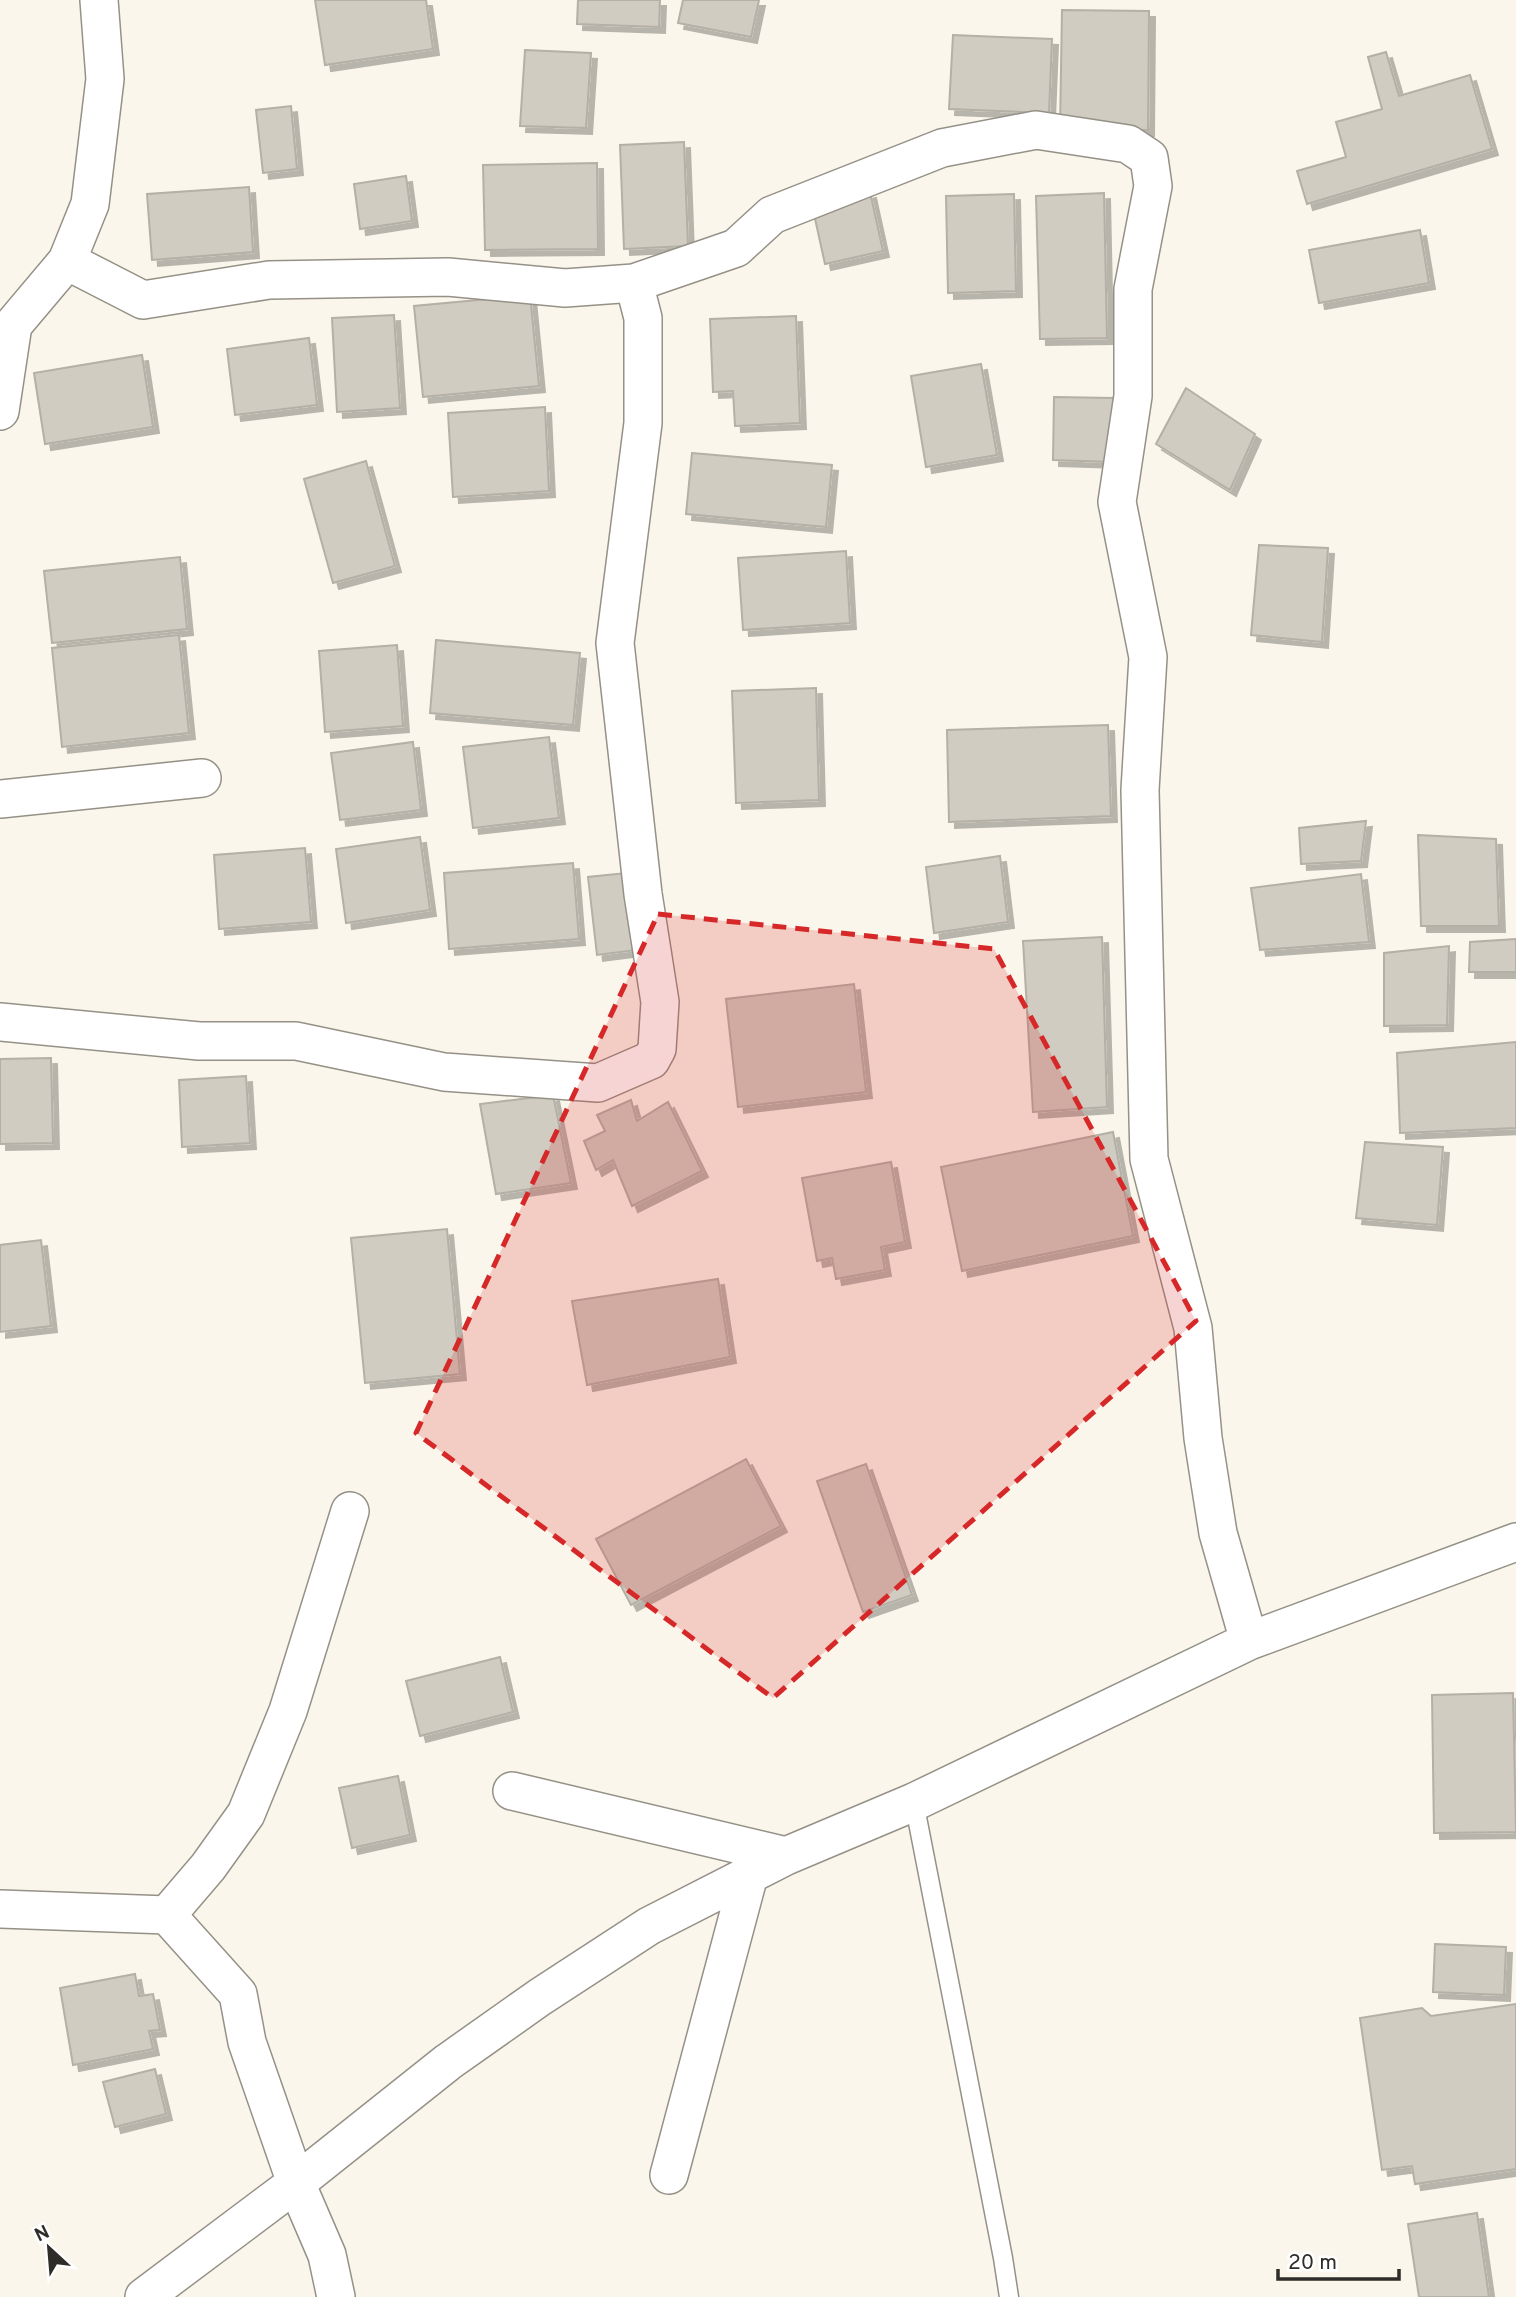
<svg xmlns="http://www.w3.org/2000/svg" width="1516" height="2297" viewBox="0 0 1516 2297" font-family="Overpass,sans-serif">
<style>
.building{fill:#d0ccc1;stroke:#b4b0a6;stroke-width:2;filter:url(#shadow)}
.lines{fill:none;stroke-linecap:round;stroke-linejoin:round}
.lane-casing{stroke:#959187;stroke-width:21}
.street-casing{stroke:#959187;stroke-width:40}
.lane{stroke:#fff;stroke-width:18}
.street{stroke:#fff;stroke-width:37}
.marked{fill:#d62828;fill-opacity:0.2;stroke:#d62828;stroke-width:5;stroke-dasharray:14 9;stroke-linejoin:round}
</style>
<defs>
<filter id="shadow"><feDropShadow dx="6" dy="6" stdDeviation="0" flood-color="#0004"/></filter>
</defs>
<rect width="100%" height="100%" fill="#faf6eb"/>
<path class="building" d="M 315,0 L 426,0 L 433,49 L 325,65 Z
M 578,0 L 660,0 L 659,27 L 577,24 Z
M 683,0 L 759,0 L 751,37 L 678,23 Z
M 1062,10 L 1149,11 L 1148,130 L 1060,129 Z
M 953,35 L 1052,39 L 1049,113 L 949,109 Z
M 525,50 L 591,53 L 586,128 L 520,126 Z
M 1386,52 L 1399,96 L 1470,75 L 1492,149 L 1307,204 L 1297,171 L 1346,157 L 1336,122 L 1382,109 L 1368,57 Z
M 291,106 L 297,169 L 263,173 L 256,110 Z
M 684,142 L 688,246 L 624,249 L 620,145 Z
M 597,163 L 598,249 L 485,250 L 483,165 Z
M 406,176 L 412,221 L 360,229 L 354,184 Z
M 249,187 L 253,252 L 152,260 L 147,194 Z
M 870,192 L 883,251 L 825,264 L 812,205 Z
M 1104,193 L 1107,338 L 1040,339 L 1036,196 Z
M 1014,194 L 1016,291 L 948,293 L 946,196 Z
M 1420,230 L 1429,283 L 1319,303 L 1309,250 Z
M 530,295 L 539,386 L 423,397 L 414,306 Z
M 394,315 L 400,408 L 337,412 L 332,318 Z
M 796,316 L 800,423 L 735,426 L 733,391 L 713,392 L 710,319 Z
M 309,338 L 317,405 L 235,415 L 227,349 Z
M 142,355 L 153,427 L 45,444 L 34,373 Z
M 981,364 L 997,455 L 926,467 L 911,376 Z
M 1186,388 L 1255,434 L 1230,490 L 1156,444 Z
M 1054,397 L 1114,398 L 1113,462 L 1053,460 Z
M 545,407 L 549,491 L 453,497 L 448,413 Z
M 692,453 L 832,465 L 826,527 L 686,514 Z
M 366,461 L 395,566 L 333,583 L 304,479 Z
M 1259,545 L 1328,548 L 1322,642 L 1251,635 Z
M 846,551 L 850,623 L 743,630 L 738,558 Z
M 180,557 L 187,629 L 52,643 L 44,571 Z
M 179,635 L 189,733 L 62,747 L 52,648 Z
M 436,640 L 580,653 L 573,725 L 430,713 Z
M 397,645 L 403,726 L 325,732 L 319,651 Z
M 816,688 L 819,800 L 736,803 L 732,691 Z
M 1108,725 L 1111,816 L 949,822 L 947,730 Z
M 549,737 L 559,818 L 473,828 L 463,747 Z
M 413,742 L 421,810 L 340,820 L 331,753 Z
M 1366,821 L 1361,861 L 1301,864 L 1299,828 Z
M 1418,835 L 1496,839 L 1499,926 L 1421,926 Z
M 420,837 L 430,910 L 346,923 L 336,849 Z
M 305,848 L 311,922 L 219,929 L 214,855 Z
M 1000,856 L 1008,922 L 934,933 L 926,867 Z
M 573,863 L 579,939 L 449,949 L 444,873 Z
M 626,873 L 636,950 L 597,955 L 588,877 Z
M 1361,874 L 1369,942 L 1260,950 L 1251,888 Z
M 1102,937 L 1107,1107 L 1033,1112 L 1023,941 Z
M 1516,939 L 1516,972 L 1469,972 L 1470,942 Z
M 1449,946 L 1447,1025 L 1384,1026 L 1384,953 Z
M 854,984 L 866,1092 L 738,1107 L 726,999 Z
M 1516,1042 L 1516,1128 L 1400,1133 L 1397,1053 Z
M 51,1058 L 53,1143 L 0,1144 L 0,1059 Z
M 246,1076 L 250,1143 L 182,1147 L 179,1080 Z
M 553,1095 L 571,1183 L 496,1194 L 480,1104 Z
M 631,1100 L 637,1121 L 668,1102 L 702,1171 L 632,1206 L 613,1160 L 596,1170 L 584,1141 L 605,1131 L 597,1115 Z
M 1113,1132 L 1133,1236 L 962,1271 L 941,1167 Z
M 1365,1142 L 1443,1147 L 1437,1225 L 1356,1218 Z
M 891,1162 L 905,1242 L 881,1247 L 885,1270 L 836,1279 L 832,1258 L 817,1261 L 802,1178 Z
M 447,1229 L 460,1374 L 365,1383 L 351,1238 Z
M 41,1240 L 51,1326 L 0,1332 L 0,1245 Z
M 718,1279 L 730,1357 L 587,1385 L 572,1301 Z
M 746,1459 L 781,1526 L 631,1605 L 596,1539 Z
M 866,1464 L 912,1595 L 863,1612 L 817,1481 Z
M 500,1657 L 513,1712 L 420,1736 L 406,1681 Z
M 1513,1693 L 1516,1832 L 1434,1833 L 1432,1695 Z
M 398,1776 L 410,1835 L 352,1848 L 339,1788 Z
M 1435,1944 L 1506,1947 L 1504,1995 L 1433,1992 Z
M 135,1974 L 139,1996 L 153,1994 L 160,2030 L 149,2031 L 153,2049 L 73,2065 L 60,1988 Z
M 1516,2004 L 1516,2169 L 1415,2184 L 1412,2166 L 1382,2170 L 1360,2018 L 1422,2008 L 1431,2016 Z
M 155,2069 L 166,2114 L 115,2127 L 103,2082 Z
M 1477,2213 L 1489,2297 L 1419,2297 L 1408,2224 Z"/>
<g class="lines">
<g class="lane-casing">
<path id="lane" d="M 914,1802 L 1003,2258 L 1009,2297"/>
</g>
<g class="street-casing">
<path id="street" d="M 634,283 L 736,248 L 772,215 L 942,148 L 1036,130 L 1128,144 L 1149,158 L 1153,186 L 1133,289 L 1133,396 L 1117,502 L 1148,657 L 1140,790 L 1149,1159 L 1193,1328 L 1203,1438 L 1218,1533 L 1249,1641
M 0,411 L 13,325 L 67,261 L 90,204 L 105,79 L 99,0
M 0,799 L 202,778
M 0,1022 L 199,1041 L 296,1041 L 444,1072 L 598,1083 L 651,1060 L 657,1049 L 660,1002 L 643,894 L 615,643 L 643,423 L 643,318 L 634,283 L 565,288 L 448,277 L 269,280 L 143,300 L 67,261
M 512,1791 L 786,1856
M 0,1909 L 167,1915
M 669,2175 L 749,1875
M 144,2297 L 296,2183 L 448,2062 L 540,1997 L 649,1926 L 786,1856 L 914,1802 L 1249,1641 L 1516,1542
M 336,2297 L 327,2255 L 296,2183 L 247,2042 L 238,1994 L 167,1915 L 208,1867 L 246,1814 L 288,1711 L 350,1511"/>
</g>
<use href="#lane" class="lane"/>
<use href="#street" class="street"/>
</g>
<path class="marked" d="M 658,914 L 994,949 L 1196,1321 L 773,1698 L 416,1433 Z"/>
<g transform="translate(49 2248) rotate(334)" stroke="#ffffff" stroke-width="5" paint-order="stroke">
<path d="M0-5L12 26L0 18L-12 26Z" fill="#2f2d29"/>
<text y="-10" font-size="19" font-weight="bold" text-anchor="middle" fill="#2f2d29">N</text>
</g>
<path d="M1278 2269v10h121v-10" fill="none" stroke="#2f2d29" stroke-width="3.5"/>
<text x="1288" y="2269" font-size="21" fill="#2f2d29" stroke="#ffffff" stroke-width="5" paint-order="stroke">20 m</text>
</svg>
